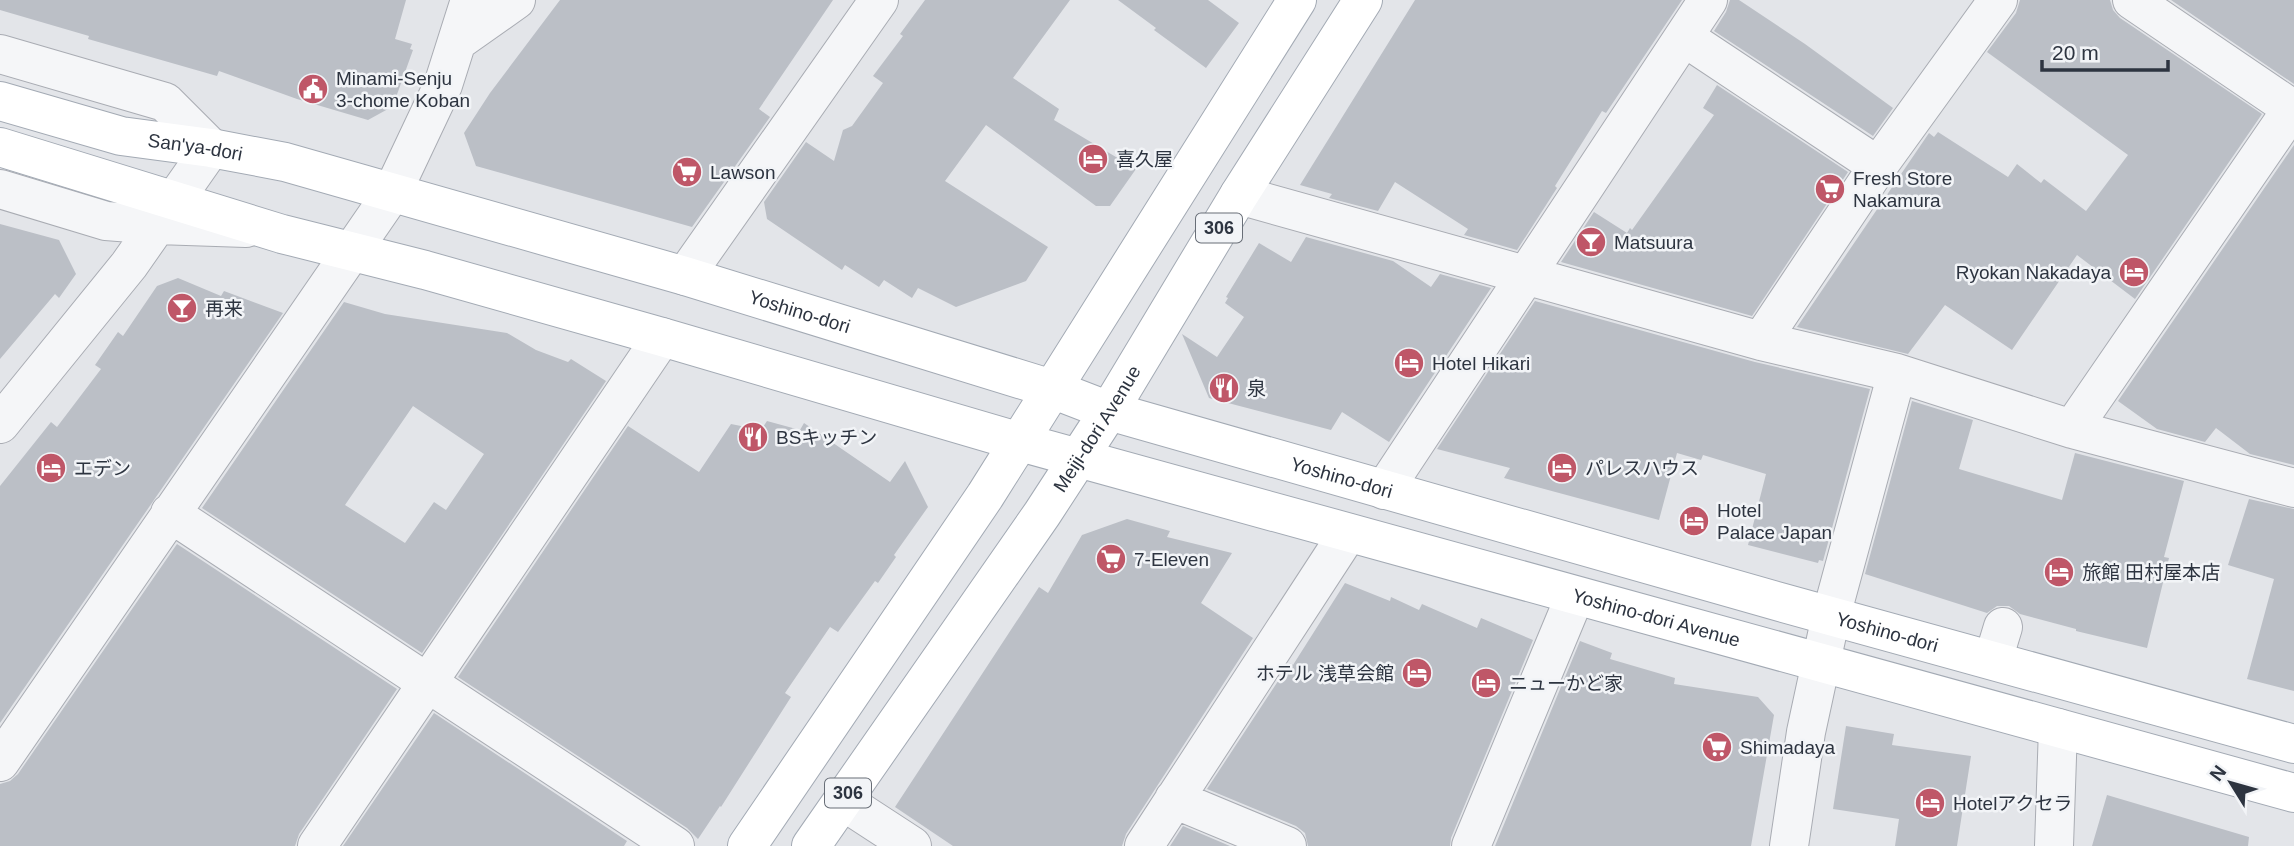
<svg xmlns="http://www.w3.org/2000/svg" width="2294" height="846" viewBox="0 0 2294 846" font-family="Helvetica,'Noto Sans JP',sans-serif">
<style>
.building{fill:#bbbfc6;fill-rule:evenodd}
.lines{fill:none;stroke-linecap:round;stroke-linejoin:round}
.minor-casing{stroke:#a9acb3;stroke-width:40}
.major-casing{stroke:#a3aab4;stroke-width:40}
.minor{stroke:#f5f6f8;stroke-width:38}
.major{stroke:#fff;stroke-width:38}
.labels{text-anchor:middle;stroke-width:5;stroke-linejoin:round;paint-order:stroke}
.shield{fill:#f2f4f7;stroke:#686e77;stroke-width:2}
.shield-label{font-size:18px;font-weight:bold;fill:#2d3440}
.poi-label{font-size:19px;fill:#2d3440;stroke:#f2f4f7;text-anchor:start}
.street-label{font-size:19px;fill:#2d3440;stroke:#f2f4f7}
</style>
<rect width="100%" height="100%" fill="#e3e5e9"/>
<path class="building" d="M 0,0 L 406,0 L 395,39 L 412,44 L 410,49 L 413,50 L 395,100 L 393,100 L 388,109 L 368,120 L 297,99 L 219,71 L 217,76 L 88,39 L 89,36 L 0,10 Z
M 560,0 L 833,0 L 759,109 L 770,117 L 692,227 L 476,166 L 464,133 L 490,93 Z
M 925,0 L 1070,0 L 1013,78 L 1059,109 L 1054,120 L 1136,169 L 1110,206 L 1096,206 L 986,125 L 945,181 L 1048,247 L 1026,281 L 956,307 L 918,288 L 912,298 L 884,280 L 879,287 L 845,265 L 842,270 L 767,219 L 764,202 L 806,142 L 834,161 L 843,130 L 852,126 L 883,83 L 873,76 L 903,36 L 900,34 Z
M 1118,0 L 1208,0 L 1239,23 L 1206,68 L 1154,30 L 1156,28 Z
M 1415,0 L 1682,0 L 1606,113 L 1602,111 L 1555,186 L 1557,188 L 1517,250 L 1464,235 L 1468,229 L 1395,182 L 1378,211 L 1329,198 L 1332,194 L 1300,185 Z
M 1730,0 L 1739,0 L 1805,44 L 1893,108 L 1873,136 L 1714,31 L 1726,12 Z
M 2020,0 L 2110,0 L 2113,10 L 2120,18 L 2262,114 L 2135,299 L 2077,255 L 2012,350 L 1945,305 L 1908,354 L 1797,327 L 1929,133 L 1934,137 L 1938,132 L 2008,177 L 2017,164 L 2041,183 L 2044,179 L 2086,211 L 2128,155 L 1987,52 L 2016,13 Z
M 2171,0 L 2294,0 L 2294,84 Z
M 1717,85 L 1848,172 L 1752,316 L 1561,262 L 1594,212 L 1627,233 L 1630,228 L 1632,230 L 1714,115 L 1703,108 Z
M 2294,145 L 2294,465 L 2250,454 L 2216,428 L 2205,442 L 2157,429 L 2118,401 Z
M 0,224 L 59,240 L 76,274 L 59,298 L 55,294 L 0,359 Z
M 1306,237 L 1393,261 L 1431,287 L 1440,274 L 1491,288 L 1389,442 L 1342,412 L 1331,430 L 1209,398 L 1182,334 L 1217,357 L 1244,317 L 1225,303 L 1228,298 L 1226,297 L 1259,243 L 1291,262 Z
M 178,278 L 221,296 L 224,291 L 283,313 L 0,723 L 0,486 L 51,422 L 57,427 L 101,369 L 95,365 L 118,332 L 123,336 L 157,286 Z
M 1535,301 L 1755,362 L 1870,389 L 1823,561 L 1819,560 L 1818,563 L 1748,545 L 1766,474 L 1703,455 L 1701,460 L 1677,453 L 1659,520 L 1504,478 L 1510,468 L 1437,449 Z
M 344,302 L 385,314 L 507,333 L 536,350 L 568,362 L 571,359 L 606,381 L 422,653 L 202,508 ZM 413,406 L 484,454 L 446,510 L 434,502 L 405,543 L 345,505 Z
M 1912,401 L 1973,420 L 1959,469 L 2062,500 L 2075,453 L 2184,481 L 2164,557 L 2169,558 L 2147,648 L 2076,631 L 2076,629 L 2020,614 L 2009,606 L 1997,606 L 1987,613 L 1865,574 Z
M 767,421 L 800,430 L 804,423 L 890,482 L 905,461 L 928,507 L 894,555 L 896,557 L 878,583 L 875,581 L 838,632 L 830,627 L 785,693 L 791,697 L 721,807 L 720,806 L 698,839 L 687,828 L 458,677 L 628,426 L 699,472 L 731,424 L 761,430 Z
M 2249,499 L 2294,509 L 2294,691 L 2247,679 L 2274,579 L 2228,565 Z
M 1127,519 L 1170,531 L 1167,537 L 1232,553 L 1201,603 L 1253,638 L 1126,834 L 1122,846 L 953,846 L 895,807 L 1039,587 L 1048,593 L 1082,535 Z
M 177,544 L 397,689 L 299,834 L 295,846 L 0,846 L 0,784 L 10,781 L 18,774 Z
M 1345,583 L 1390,601 L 1391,597 L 1419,610 L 1422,604 L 1477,628 L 1481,618 L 1533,640 L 1451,838 L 1450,846 L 1308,846 L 1305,833 L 1296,826 L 1207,789 L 1290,663 L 1293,665 Z
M 1580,641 L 1612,653 L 1610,659 L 1675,678 L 1674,684 L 1758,697 L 1774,715 L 1751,846 L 1495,846 Z
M 434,713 L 627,841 L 624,846 L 343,846 Z
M 1846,726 L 1894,734 L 1892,745 L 1971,756 L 1957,846 L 1895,846 L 1899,819 L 1833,809 Z
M 2107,795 L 2249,837 L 2248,846 L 2092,846 Z
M 1183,826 L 1230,846 L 1170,846 Z"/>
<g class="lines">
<g class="minor-casing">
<path id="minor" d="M 2132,0 L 2294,110
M 1684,37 L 1878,166
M 458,41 L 516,0
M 0,54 L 165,102 L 211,148 L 129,265 L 0,424
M 0,189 L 106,221 L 157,225 L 246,228
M 1239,195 L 1761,341 L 1897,373 L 2072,429 L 2294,488
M 685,276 L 879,0
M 1761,341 L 1878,166 L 1998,0
M 2072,429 L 2294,106
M 1384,490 L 1708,0
M 170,513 L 675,846
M 1993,660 L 2003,627
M 0,762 L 392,193 L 443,85 L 470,0
M 1174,799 L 1287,846
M 843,801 L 912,846
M 317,846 L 662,337
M 1144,846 L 1348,533
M 1471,846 L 1575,596
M 1789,846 L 1806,732 L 1831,616 L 1897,373
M 2054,846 L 2058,728"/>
</g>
<g class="major-casing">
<g id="major">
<path id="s1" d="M 0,101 L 121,136 L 211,148 L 285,162 L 685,276 L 1052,389 L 1109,411 L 1780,602 L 2294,744"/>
<path id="s2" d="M 0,147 L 282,234 L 425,270 L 662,337 L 1020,442 L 2294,793"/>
<path d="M 747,846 L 985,496 L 1297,0"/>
<path id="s3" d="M 811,846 L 1042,514 L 1109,411 L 1239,195 L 1363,0"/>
</g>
</g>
<use href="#minor" class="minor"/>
<use href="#major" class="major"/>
</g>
<defs>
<g id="civic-disc" transform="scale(1.575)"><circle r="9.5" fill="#bf5768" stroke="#f2f4f7"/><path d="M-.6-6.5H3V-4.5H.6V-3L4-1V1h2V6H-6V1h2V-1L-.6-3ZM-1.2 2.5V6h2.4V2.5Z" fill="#fff"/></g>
<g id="hotel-disc" transform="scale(1.575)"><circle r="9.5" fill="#bf5768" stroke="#f2f4f7"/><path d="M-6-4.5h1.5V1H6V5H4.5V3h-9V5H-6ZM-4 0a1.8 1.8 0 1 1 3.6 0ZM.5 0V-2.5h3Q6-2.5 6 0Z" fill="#fff"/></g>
<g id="supermarket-disc" transform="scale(1.575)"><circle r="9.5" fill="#bf5768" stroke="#f2f4f7"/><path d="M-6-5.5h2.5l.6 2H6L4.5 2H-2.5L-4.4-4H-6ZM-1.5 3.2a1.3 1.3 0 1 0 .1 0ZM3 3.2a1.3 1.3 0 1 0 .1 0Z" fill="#fff"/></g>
<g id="bar-disc" transform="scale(1.575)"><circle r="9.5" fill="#bf5768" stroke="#f2f4f7"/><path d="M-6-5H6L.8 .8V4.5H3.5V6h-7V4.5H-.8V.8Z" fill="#fff"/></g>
<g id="restaurant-disc" transform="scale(1.575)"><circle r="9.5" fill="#bf5768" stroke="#f2f4f7"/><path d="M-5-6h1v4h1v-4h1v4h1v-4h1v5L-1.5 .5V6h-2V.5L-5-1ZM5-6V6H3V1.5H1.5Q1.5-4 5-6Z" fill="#fff"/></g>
</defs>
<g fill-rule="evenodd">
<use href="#civic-disc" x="313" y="89"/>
<use href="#hotel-disc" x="1093" y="159"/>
<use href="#supermarket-disc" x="687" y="172"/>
<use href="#supermarket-disc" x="1830" y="189"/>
<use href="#bar-disc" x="1591" y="242"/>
<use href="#hotel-disc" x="2134" y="272"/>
<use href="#bar-disc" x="182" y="308"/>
<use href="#hotel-disc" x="1409" y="363"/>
<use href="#restaurant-disc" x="1224" y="388"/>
<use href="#restaurant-disc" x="753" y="437"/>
<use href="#hotel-disc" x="51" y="468"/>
<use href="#hotel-disc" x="1562" y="468"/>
<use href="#hotel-disc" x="1694" y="521"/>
<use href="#supermarket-disc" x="1111" y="559"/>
<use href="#hotel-disc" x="2059" y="572"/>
<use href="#hotel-disc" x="1417" y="673"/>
<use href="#hotel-disc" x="1486" y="683"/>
<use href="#supermarket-disc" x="1717" y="747"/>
<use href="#hotel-disc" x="1930" y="803"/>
</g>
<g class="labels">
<g class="shield">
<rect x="1196" y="213.5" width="46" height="29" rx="5"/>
<rect x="825" y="778.5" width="46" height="29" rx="5"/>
</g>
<g class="shield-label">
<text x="1219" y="234">306</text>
<text x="848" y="799">306</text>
</g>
<g class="poi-label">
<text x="336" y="85">Minami-Senju<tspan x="336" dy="22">3-chome Koban</tspan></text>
<text x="1116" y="166">喜久屋</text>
<text x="710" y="179">Lawson</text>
<text x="1853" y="185">Fresh Store<tspan x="1853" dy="22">Nakamura</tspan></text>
<text x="1614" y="249">Matsuura</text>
<text x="2111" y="279" text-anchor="end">Ryokan Nakadaya</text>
<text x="205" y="315">再来</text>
<text x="1432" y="370">Hotel Hikari</text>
<text x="1247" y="395">泉</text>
<text x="776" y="444">BSキッチン</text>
<text x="74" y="475">エデン</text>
<text x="1585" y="475">パレスハウス</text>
<text x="1717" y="517">Hotel<tspan x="1717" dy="22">Palace Japan</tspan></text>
<text x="1134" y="566">7-Eleven</text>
<text x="2082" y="579">旅館 田村屋本店</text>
<text x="1394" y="680" text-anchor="end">ホテル 浅草会館</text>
<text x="1509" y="690">ニューかど家</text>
<text x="1740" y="754">Shimadaya</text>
<text x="1953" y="810">Hotelアクセラ</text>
</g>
<g class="street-label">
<text dy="7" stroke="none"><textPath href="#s1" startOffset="201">San'ya-dori</textPath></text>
<text dy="7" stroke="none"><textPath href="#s1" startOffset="828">Yoshino-dori</textPath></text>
<text dy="7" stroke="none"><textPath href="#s3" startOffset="506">Meiji-dori Avenue</textPath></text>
<text dy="7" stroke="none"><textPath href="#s1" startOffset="1395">Yoshino-dori</textPath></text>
<text dy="7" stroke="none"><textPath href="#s2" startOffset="1722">Yoshino-dori Avenue</textPath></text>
<text dy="7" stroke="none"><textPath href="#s1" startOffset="1962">Yoshino-dori</textPath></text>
</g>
</g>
<g transform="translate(2231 783) rotate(307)" stroke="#f2f4f7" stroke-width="5" paint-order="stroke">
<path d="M0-5L12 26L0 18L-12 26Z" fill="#2d3440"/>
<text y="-10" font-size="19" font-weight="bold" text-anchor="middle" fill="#2d3440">N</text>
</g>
<path d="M2042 60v10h126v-10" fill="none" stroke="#2d3440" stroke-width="3.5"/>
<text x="2052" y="60" font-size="21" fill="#2d3440" stroke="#f2f4f7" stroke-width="5" paint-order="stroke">20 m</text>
</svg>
